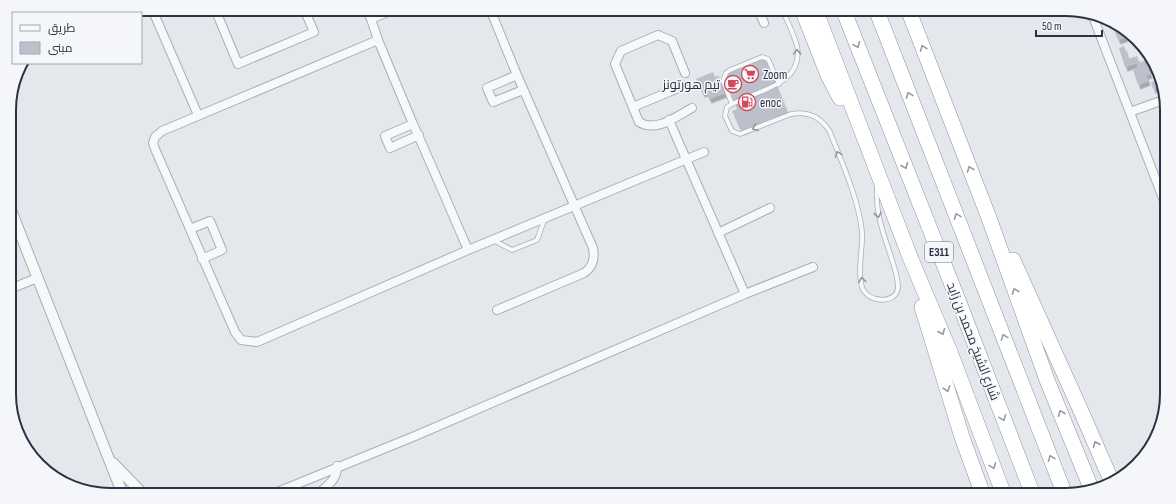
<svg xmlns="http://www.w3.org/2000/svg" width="1176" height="504" viewBox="0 0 1176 504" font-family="'Sofia Sans Condensed',Cairo,sans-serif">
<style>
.building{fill:#bbc0ca;filter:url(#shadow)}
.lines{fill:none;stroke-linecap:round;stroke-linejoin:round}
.service-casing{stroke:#a9aeb7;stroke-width:5.5}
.minor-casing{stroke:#a9aeb7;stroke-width:10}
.tertiary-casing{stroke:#a9aeb7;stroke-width:12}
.motorway-casing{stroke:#8b94a3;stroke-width:16}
.service{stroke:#f7f8fa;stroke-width:4}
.minor{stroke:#f7f8fa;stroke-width:8}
.tertiary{stroke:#f7f8fa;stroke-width:10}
.motorway{stroke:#fff;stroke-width:15}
.oneway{stroke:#959aa2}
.oneway2{stroke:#9196a0}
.labels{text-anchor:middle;stroke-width:3;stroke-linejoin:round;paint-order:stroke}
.shield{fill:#f4f6f9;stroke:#676e7b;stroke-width:1}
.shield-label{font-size:12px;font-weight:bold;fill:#2b3445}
.poi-label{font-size:13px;fill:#2b3445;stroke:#f4f6f9;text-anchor:start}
.street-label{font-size:13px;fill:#2b3445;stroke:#f4f6f9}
.rim{fill:none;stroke:#2b3445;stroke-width:2}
</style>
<defs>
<filter id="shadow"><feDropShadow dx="2.5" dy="4.5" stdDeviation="0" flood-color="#0004"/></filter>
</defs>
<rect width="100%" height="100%" fill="#e4e7ec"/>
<path class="building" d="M 1111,22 L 1123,31 L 1126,37 L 1118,40 Z
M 1124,46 L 1128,59 L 1137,56 L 1139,63 L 1146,60 L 1150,74 L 1146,75 L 1148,81 L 1138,85 L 1133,70 L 1138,68 L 1137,63 L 1125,67 L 1119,48 Z
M 1147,50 L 1148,55 L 1144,56 L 1142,52 Z
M 765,58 L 787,112 L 741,131 L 732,111 L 737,109 L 725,78 L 729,72 Z
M 1149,58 L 1150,58 L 1155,70 L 1153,71 Z
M 713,72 L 715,77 L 719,76 L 725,93 L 709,99 L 706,92 L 702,93 L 696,79 Z
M 1159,80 L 1162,86 L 1153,89 L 1151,82 Z
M 1166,139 L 1166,154 L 1161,141 Z
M 1166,155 L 1166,162 L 1162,163 L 1160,158 Z"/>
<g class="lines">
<g class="service-casing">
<path id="service" d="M 782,9 C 787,21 794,34 797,46 C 805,87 751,91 727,107 L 725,116 L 732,131 L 740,134 L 791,114 C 808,111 821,117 830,132 C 842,163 859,200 862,232 C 863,250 857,269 862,287 C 867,303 897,305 898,287 C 898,278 895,269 892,260 C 884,234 875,215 877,187
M 732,104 L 723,81 L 726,73 L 730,70 L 762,57 L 768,59 L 779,84
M 493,240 L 512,250 L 537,240 L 545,218"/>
</g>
<g class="minor-casing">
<path id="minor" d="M 152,9 L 198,115
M 215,9 L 238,64 L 314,32 L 304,9
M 366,9 L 371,19
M 490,9 L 517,75
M 758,9 L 764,23
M 1092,14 L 1166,206
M 378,40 L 413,124
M 685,73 L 672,41 L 658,35 L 621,51 L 615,64 L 639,122 C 656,133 677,116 692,108
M 633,107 L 683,86
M 1130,112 L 1166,99
M 669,120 L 745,294
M 419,135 L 390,148 L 385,136 L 413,124 C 432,166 450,208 468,250
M 190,229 L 155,149 L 153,143 L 155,137 L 162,131 L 378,40 L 371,19 L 395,9
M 718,233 L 770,208
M 202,259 L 222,250 L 210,221 L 190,229 L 235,332 L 241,340 L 257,342 L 468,250 L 704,152
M 10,289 L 37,278
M 497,310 L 584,273 C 593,267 595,259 593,248 L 517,75 L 487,88 L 493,102 L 523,90
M 270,495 L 415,436 L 745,294 L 813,267
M 317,495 C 326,486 338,480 337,466"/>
</g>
<g class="tertiary-casing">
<path id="tertiary" d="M 9,205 L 123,495
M 113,463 L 144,495"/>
</g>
<g class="motorway-casing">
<path id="motorway" d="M 802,9 L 828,75 L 840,98
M 815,9 L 910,257 L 950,352 L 1004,495
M 843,9 L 958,300 L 1033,495
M 876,9 L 1065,495
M 908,9 L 989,218 L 1047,380 L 1091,488
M 1013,260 L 1081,411 L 1111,480
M 922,307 L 962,437 L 983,495"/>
</g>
<use href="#service" class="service"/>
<use href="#minor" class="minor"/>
<use href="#tertiary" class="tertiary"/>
<use href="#motorway" class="motorway"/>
</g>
<defs><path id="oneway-chevron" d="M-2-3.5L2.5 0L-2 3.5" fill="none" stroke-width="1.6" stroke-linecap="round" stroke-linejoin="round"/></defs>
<g class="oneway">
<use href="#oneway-chevron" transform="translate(857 45) rotate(68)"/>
<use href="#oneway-chevron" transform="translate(923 48) rotate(-111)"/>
<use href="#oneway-chevron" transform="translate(909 95) rotate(-111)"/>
<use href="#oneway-chevron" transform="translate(905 166) rotate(68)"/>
<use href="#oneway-chevron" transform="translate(970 169) rotate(-111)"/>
<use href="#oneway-chevron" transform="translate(957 216) rotate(-111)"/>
<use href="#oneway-chevron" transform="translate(1015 291) rotate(-110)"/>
<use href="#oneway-chevron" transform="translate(942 332) rotate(67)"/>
<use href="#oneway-chevron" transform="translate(1004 337) rotate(-111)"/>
<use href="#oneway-chevron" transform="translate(947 389) rotate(73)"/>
<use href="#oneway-chevron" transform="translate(1061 413) rotate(-112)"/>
<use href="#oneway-chevron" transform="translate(1003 418) rotate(69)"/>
<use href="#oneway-chevron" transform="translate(1096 444) rotate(-113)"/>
<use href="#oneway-chevron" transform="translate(1051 458) rotate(-111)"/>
<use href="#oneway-chevron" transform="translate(993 466) rotate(69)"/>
</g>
<g class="oneway2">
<use href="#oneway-chevron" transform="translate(797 52) rotate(-92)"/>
<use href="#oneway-chevron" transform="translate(755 128) rotate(158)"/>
<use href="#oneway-chevron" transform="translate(838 154) rotate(-111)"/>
<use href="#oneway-chevron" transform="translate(878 215) rotate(79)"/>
<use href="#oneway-chevron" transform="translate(862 280) rotate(-97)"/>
</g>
<defs>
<g id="supermarket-ring" transform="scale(0.9)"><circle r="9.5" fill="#f4f6f9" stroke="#d1495b" stroke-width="1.5"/><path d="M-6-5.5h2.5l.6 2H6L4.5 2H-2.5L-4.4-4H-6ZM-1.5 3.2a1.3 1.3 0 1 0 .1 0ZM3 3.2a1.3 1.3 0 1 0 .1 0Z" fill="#d1495b"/></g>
<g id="cafe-ring" transform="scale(0.9)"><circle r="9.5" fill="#f4f6f9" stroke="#d1495b" stroke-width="1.5"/><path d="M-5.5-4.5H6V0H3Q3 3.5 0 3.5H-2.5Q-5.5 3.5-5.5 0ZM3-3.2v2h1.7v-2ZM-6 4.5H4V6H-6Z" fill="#d1495b"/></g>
<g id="fuel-ring" transform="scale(0.9)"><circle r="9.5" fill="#f4f6f9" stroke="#d1495b" stroke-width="1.5"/><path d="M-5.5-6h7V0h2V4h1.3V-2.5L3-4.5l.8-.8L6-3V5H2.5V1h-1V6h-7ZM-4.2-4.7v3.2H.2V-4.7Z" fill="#d1495b"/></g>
</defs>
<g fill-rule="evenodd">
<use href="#supermarket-ring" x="750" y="74"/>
<use href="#cafe-ring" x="733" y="84"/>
<use href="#fuel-ring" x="747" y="102"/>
</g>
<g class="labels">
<rect class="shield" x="925" y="242" width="28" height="20" rx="3"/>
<g class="shield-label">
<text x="939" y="256">E311</text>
</g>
<g class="poi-label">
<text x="763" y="79">Zoom</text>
<text x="720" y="89" text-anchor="end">تيم هورتونز</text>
<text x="760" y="107">enoc</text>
</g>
<g class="street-label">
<text transform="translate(974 341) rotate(69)" y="5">شارع الشيخ محمد بن زايد</text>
</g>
</g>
<path d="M0 0H1176V504H0ZM110 16H1066A94 94 0 0 1 1160 110V394A94 94 0 0 1 1066 488H110A94 94 0 0 1 16 394V110A94 94 0 0 1 110 16Z" fill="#f4f6f9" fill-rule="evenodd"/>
<path class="rim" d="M110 16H1066A94 94 0 0 1 1160 110V394A94 94 0 0 1 1066 488H110A94 94 0 0 1 16 394V110A94 94 0 0 1 110 16Z"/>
<rect x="12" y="12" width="130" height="52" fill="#f4f6f9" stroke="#a4a8b1"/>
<rect x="20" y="25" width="20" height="6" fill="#f7f8fa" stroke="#a4a8b1"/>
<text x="48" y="32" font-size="12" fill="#2b3445">طريق</text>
<rect x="20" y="42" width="20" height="12" fill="#bbc0ca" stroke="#a4a8b1"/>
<text x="48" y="52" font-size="12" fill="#2b3445">مبنى</text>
<path d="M1036 30v6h66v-6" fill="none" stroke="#2b3445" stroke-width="2"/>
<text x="1042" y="30" font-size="12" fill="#2b3445" stroke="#f4f6f9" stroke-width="3" paint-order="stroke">50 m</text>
</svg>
